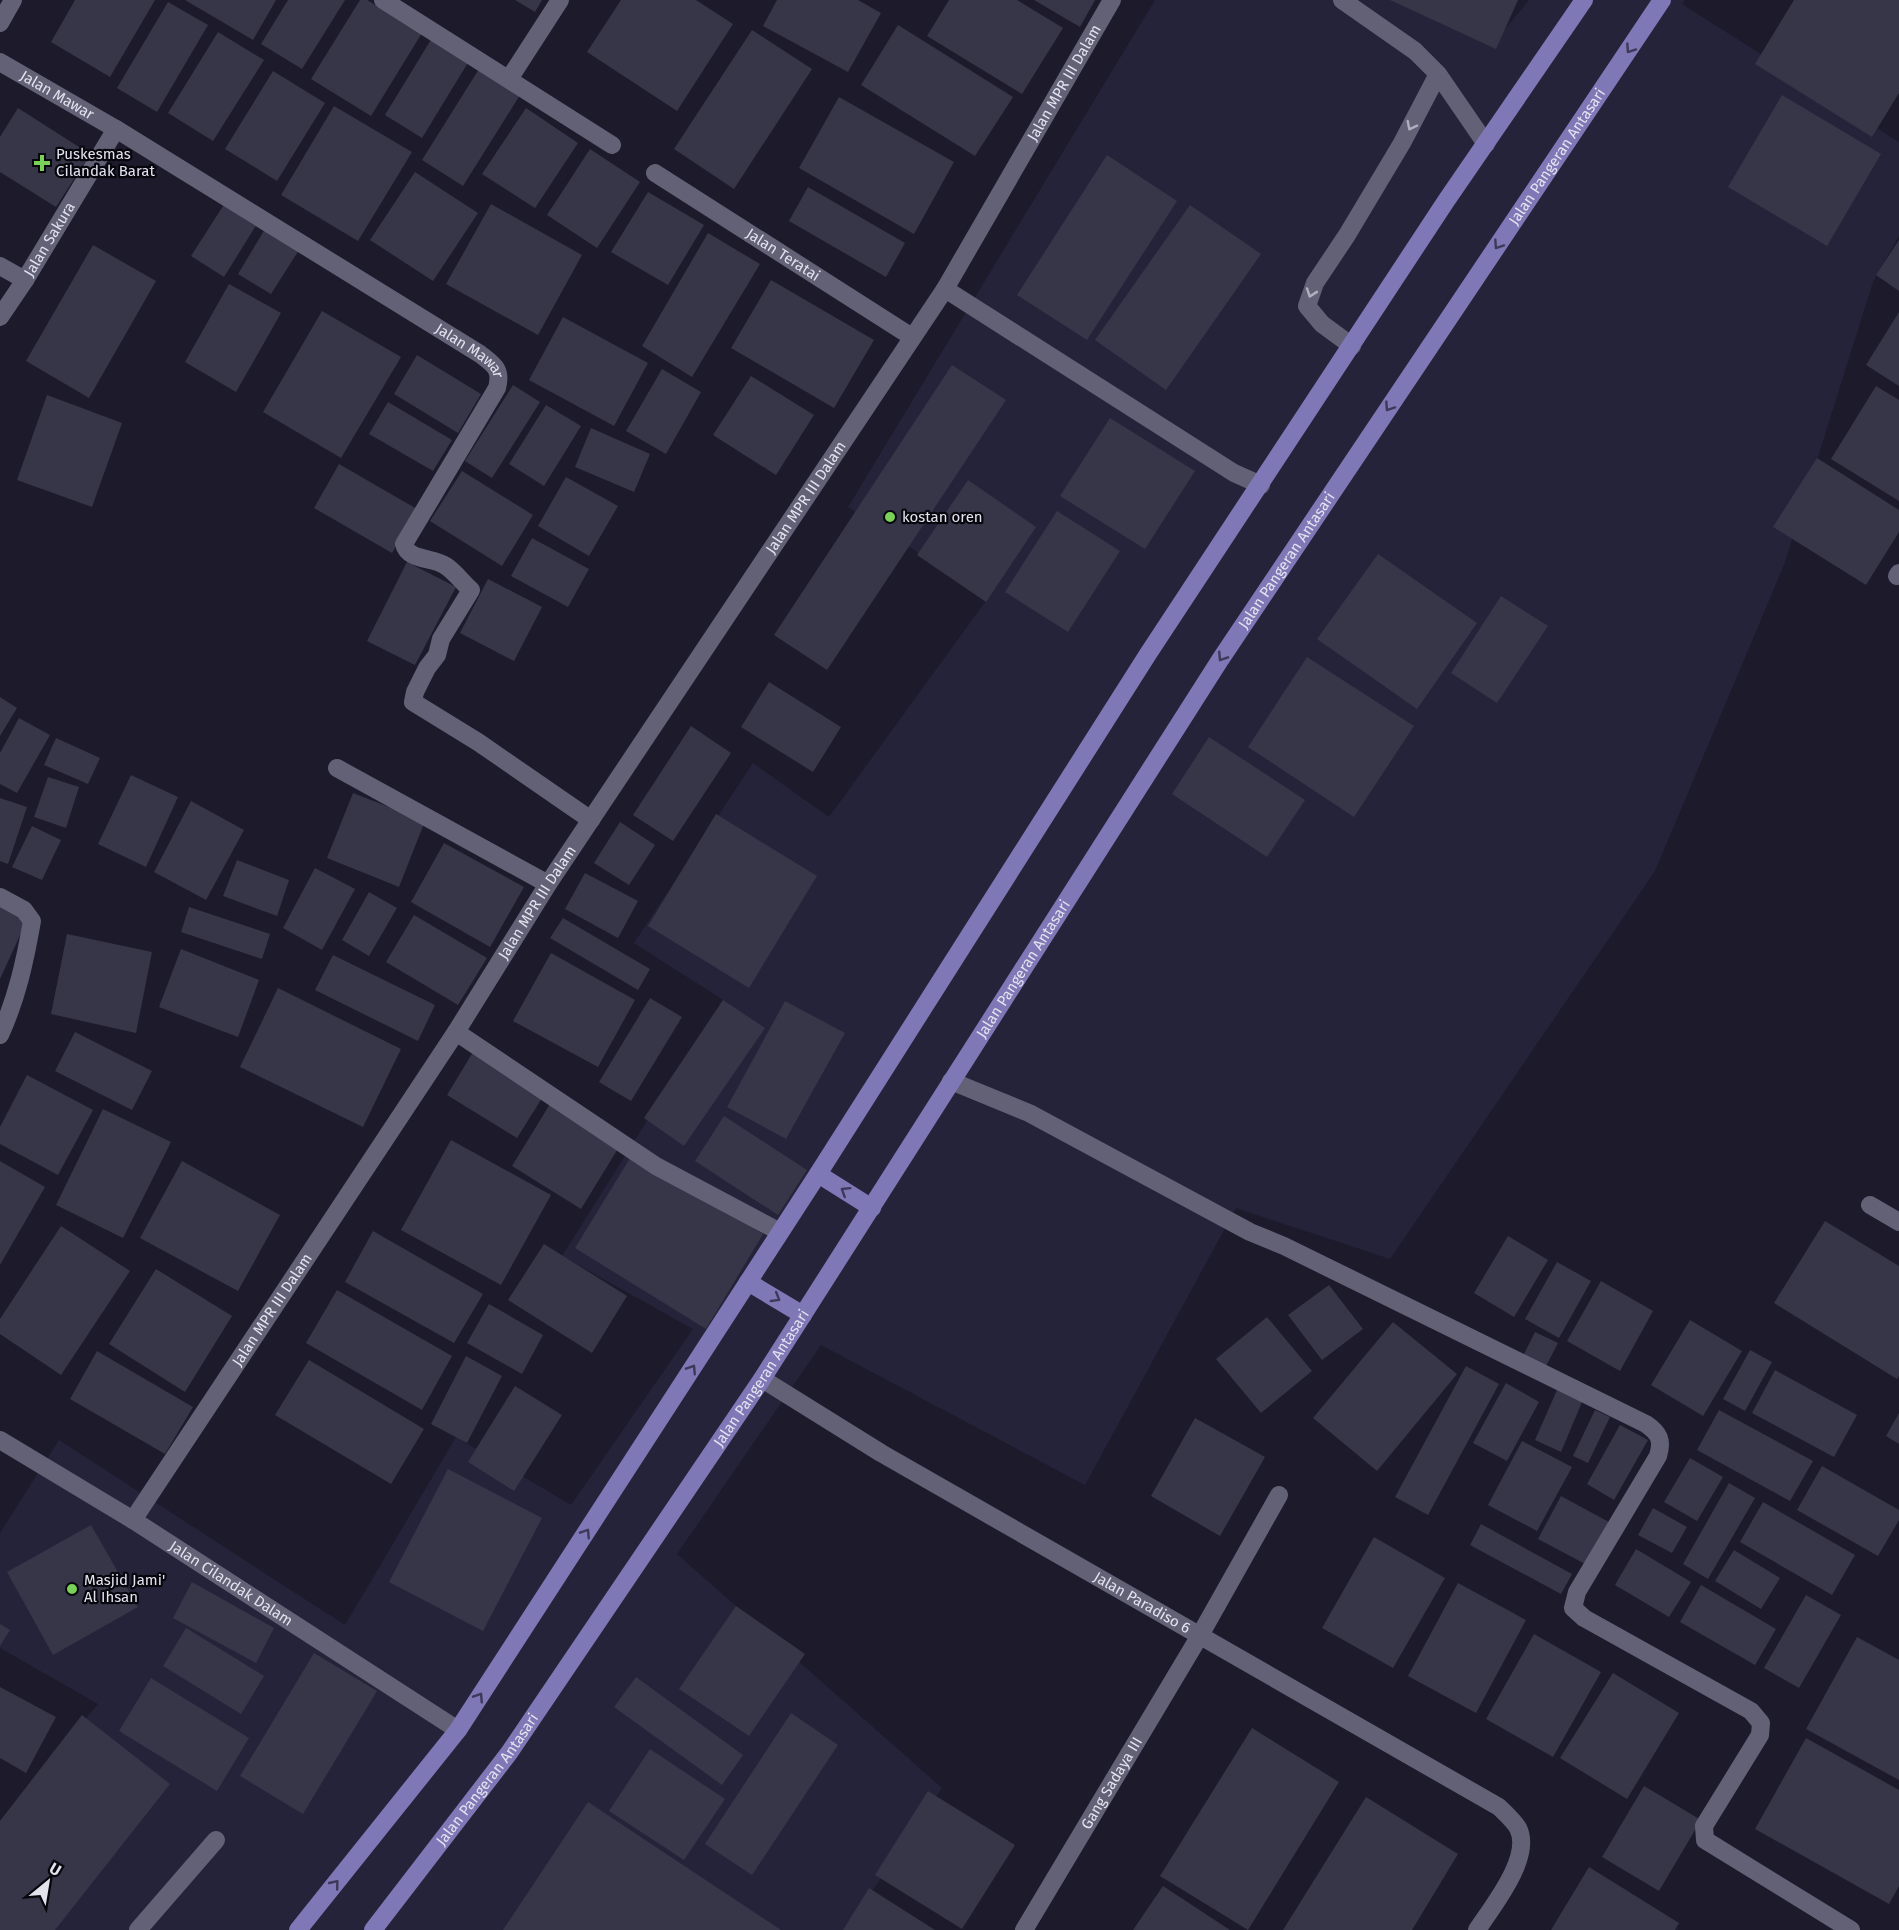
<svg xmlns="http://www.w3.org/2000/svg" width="1899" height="1930" viewBox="0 0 1899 1930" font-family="'Fira Sans',sans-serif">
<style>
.built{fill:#252339}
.building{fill:#373648}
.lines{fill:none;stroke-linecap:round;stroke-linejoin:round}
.service{stroke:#626176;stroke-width:18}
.minor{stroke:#626176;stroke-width:18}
.tertiary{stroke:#626176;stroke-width:18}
.primary{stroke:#7f78b6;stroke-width:18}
.oneway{stroke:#3d3959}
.oneway2{stroke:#afafbf}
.poi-dot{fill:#79d157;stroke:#07060d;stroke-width:2}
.labels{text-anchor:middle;stroke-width:4.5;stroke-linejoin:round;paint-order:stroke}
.street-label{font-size:15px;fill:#e3e3ef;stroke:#07060d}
.poi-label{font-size:15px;fill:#e3e3ef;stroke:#07060d;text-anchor:start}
</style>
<rect width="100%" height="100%" fill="#1c1a2b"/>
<path class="built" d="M 1155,0 L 1449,0 L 1502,33 L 1529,0 L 1685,0 L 1682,4 L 1899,142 L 1899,236 L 1873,282 L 1784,565 L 1655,871 L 1390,1259 L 1236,1208 L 1085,1485 L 821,1345 L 677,1554 L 942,1788 L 846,1930 L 0,1930 L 0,1821 L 98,1704 L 0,1648 L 0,1533 L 59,1440 L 345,1625 L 456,1437 L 571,1505 L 693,1329 L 562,1256 L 723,1000 L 634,943 L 753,763 L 829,817 L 988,598 L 848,507 Z"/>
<path class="building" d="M 75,0 L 155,0 L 110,77 L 51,42 Z
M 185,0 L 276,0 L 253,40 Z
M 288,0 L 345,0 L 302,69 L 261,44 Z
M 360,0 L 367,0 L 422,33 L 371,116 L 311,79 Z
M 515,0 L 542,0 L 535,12 Z
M 621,0 L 696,0 L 733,24 L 677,111 L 587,52 Z
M 777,0 L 858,0 L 881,13 L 848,72 L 763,26 Z
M 949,0 L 1017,0 L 1063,28 L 1022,94 L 927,36 Z
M 1034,0 L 1095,0 L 1080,27 Z
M 1390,0 L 1518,0 L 1496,49 Z
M 1794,0 L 1899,0 L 1899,93 L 1872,137 L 1755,64 Z
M 168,2 L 208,25 L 157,112 L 117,88 Z
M 898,25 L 1013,97 L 975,156 L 861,85 Z
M 752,30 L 812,69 L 734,189 L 674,149 Z
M 218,32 L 264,60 L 213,141 L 168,113 Z
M 432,38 L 469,61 L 422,138 L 385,115 Z
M 479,69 L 520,95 L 463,186 L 422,160 Z
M 273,71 L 325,103 L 277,181 L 225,149 Z
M 1782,95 L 1881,154 L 1827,246 L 1728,187 Z
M 839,97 L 954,162 L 914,234 L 799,168 Z
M 334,106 L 412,152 L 358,241 L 281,195 Z
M 18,108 L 90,154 L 56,207 L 0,172 L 0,137 Z
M 526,108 L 578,143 L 535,208 L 482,174 Z
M 590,149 L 640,182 L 597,248 L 547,215 Z
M 1107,155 L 1177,201 L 1087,340 L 1017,295 Z
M 415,172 L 478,213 L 433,281 L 370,240 Z
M 808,187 L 905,243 L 886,277 L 789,221 Z
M 648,192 L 704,225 L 668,285 L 611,252 Z
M 225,203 L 257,224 L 224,277 L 191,256 Z
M 491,204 L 582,255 L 538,335 L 446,284 Z
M 1190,205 L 1261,254 L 1166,390 L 1095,340 Z
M 265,229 L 299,250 L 271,294 L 238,274 Z
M 708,233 L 760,264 L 692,377 L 642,346 Z
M 1899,240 L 1899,291 L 1876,275 Z
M 93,245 L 156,281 L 89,398 L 26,361 Z
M 771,280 L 874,340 L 834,408 L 731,348 Z
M 229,284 L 281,313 L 236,392 L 185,362 Z
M 322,311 L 401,357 L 341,458 L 263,412 Z
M 1899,312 L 1899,386 L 1866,365 Z
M 563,317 L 648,363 L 614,426 L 529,380 Z
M 417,355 L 481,394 L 458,433 L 394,394 Z
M 952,365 L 1006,400 L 827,670 L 774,635 Z
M 662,369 L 701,392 L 666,454 L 626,431 Z
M 751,376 L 814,415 L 776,475 L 713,435 Z
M 513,385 L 540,402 L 492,478 L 465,461 Z
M 1876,386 L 1899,400 L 1899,501 L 1831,459 Z
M 47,395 L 122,423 L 92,507 L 17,480 Z
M 388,402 L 452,440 L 433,471 L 369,434 Z
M 546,405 L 581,426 L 544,486 L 509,464 Z
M 1110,418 L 1195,471 L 1145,549 L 1060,496 Z
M 591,428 L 650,454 L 634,492 L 575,467 Z
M 1817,458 L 1899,510 L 1899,532 L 1866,585 L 1773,527 Z
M 339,464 L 417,509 L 392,553 L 314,508 Z
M 462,471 L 533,515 L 502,566 L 430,521 Z
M 566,477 L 618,506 L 589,556 L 538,526 Z
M 968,480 L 1036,527 L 986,602 L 917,555 Z
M 1057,511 L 1120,551 L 1068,632 L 1005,592 Z
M 532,538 L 589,569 L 568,607 L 511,576 Z
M 1378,554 L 1477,623 L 1417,709 L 1317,639 Z
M 407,562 L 456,587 L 415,665 L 367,641 Z
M 488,579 L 542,607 L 514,661 L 460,633 Z
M 1501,596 L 1548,626 L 1497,703 L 1451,673 Z
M 1307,657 L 1414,726 L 1354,817 L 1248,747 Z
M 769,682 L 841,727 L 813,772 L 741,727 Z
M 0,697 L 17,708 L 0,736 Z
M 19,718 L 50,735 L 17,793 L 0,784 L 0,753 Z
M 691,726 L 731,753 L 673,841 L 633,815 Z
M 1209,737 L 1305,800 L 1267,857 L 1172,794 Z
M 56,738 L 100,758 L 88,784 L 44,765 Z
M 131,775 L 178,797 L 146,867 L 98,844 Z
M 48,777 L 79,787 L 66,828 L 34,817 Z
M 353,793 L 425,821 L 399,887 L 327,858 Z
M 0,798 L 27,807 L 8,864 L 0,861 Z
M 191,801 L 244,830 L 206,900 L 154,872 Z
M 716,814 L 817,876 L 749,988 L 648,926 Z
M 620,822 L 655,845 L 629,885 L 594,863 Z
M 32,826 L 61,840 L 42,880 L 12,867 Z
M 444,843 L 524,887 L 490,947 L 411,902 Z
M 237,860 L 289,880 L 277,916 L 223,896 Z
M 315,868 L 355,889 L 322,950 L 283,928 Z
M 585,873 L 638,901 L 618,938 L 565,909 Z
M 369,892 L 397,908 L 369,956 L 342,940 Z
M 0,907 L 27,920 L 0,979 Z
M 189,907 L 270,934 L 262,959 L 181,932 Z
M 414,915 L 487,958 L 458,1005 L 386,962 Z
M 563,918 L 650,969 L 638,990 L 550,938 Z
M 67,934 L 152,952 L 136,1033 L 51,1014 Z
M 181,949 L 259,980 L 238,1037 L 159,1007 Z
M 551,953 L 635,1000 L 598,1067 L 513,1021 Z
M 333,955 L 435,1005 L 418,1041 L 315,990 Z
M 278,988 L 401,1049 L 363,1127 L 240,1067 Z
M 650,998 L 682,1017 L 631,1101 L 599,1082 Z
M 723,1000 L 765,1028 L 684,1146 L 644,1118 Z
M 785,1001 L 845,1033 L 786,1139 L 727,1107 Z
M 75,1032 L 152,1071 L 132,1110 L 55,1071 Z
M 473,1052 L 544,1095 L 517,1138 L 447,1095 Z
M 27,1075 L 93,1110 L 58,1175 L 0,1144 L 0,1127 Z
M 550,1104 L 619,1147 L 581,1209 L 512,1166 Z
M 103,1109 L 171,1142 L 123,1238 L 56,1205 Z
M 724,1116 L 807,1170 L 778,1215 L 695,1161 Z
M 451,1140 L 551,1195 L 501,1285 L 401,1230 Z
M 632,1155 L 763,1234 L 706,1329 L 575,1248 Z
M 0,1161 L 45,1187 L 0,1265 Z
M 182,1161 L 280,1215 L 238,1291 L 140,1238 Z
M 1825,1221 L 1899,1266 L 1899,1376 L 1897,1379 L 1774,1303 Z
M 61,1226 L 130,1271 L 61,1375 L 0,1334 L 0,1319 Z
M 373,1231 L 483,1294 L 454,1343 L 345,1282 Z
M 1508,1236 L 1548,1260 L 1514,1317 L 1474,1293 Z
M 544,1244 L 627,1296 L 592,1353 L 508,1300 Z
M 1557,1262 L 1591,1281 L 1559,1338 L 1525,1319 Z
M 156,1269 L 232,1316 L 185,1392 L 109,1344 Z
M 1601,1281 L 1653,1311 L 1620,1371 L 1567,1341 Z
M 1329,1285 L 1363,1329 L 1322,1360 L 1288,1315 Z
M 337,1290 L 452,1356 L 422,1410 L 306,1343 Z
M 489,1304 L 543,1335 L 522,1374 L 467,1343 Z
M 1267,1317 L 1312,1371 L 1261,1413 L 1216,1359 Z
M 1690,1320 L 1742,1351 L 1703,1416 L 1651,1385 Z
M 1393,1322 L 1457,1374 L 1377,1471 L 1313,1418 Z
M 1535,1332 L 1558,1343 L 1544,1370 L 1521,1360 Z
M 1750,1350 L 1772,1362 L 1745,1411 L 1723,1399 Z
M 97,1351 L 193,1407 L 165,1454 L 70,1399 Z
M 466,1356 L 502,1376 L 467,1443 L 431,1424 Z
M 309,1360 L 424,1429 L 391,1484 L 275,1415 Z
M 1466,1366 L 1499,1384 L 1428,1515 L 1395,1497 Z
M 1775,1370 L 1857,1415 L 1834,1457 L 1752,1413 Z
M 1506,1383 L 1539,1402 L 1507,1461 L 1473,1443 Z
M 515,1386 L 562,1415 L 514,1491 L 468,1462 Z
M 1557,1390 L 1582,1402 L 1561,1452 L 1535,1440 Z
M 1595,1410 L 1610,1417 L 1588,1463 L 1573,1456 Z
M 1719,1410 L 1813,1461 L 1790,1501 L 1697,1450 Z
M 1899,1413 L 1899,1444 L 1886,1436 Z
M 1195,1418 L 1265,1457 L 1220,1536 L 1151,1496 Z
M 1620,1425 L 1648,1440 L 1614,1500 L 1587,1484 Z
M 1522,1441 L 1572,1467 L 1537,1531 L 1488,1505 Z
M 1690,1458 L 1723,1477 L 1697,1521 L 1664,1502 Z
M 1822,1466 L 1899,1510 L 1899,1520 L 1878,1556 L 1797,1510 Z
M 448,1469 L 542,1518 L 483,1631 L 389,1582 Z
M 1729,1483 L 1755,1498 L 1708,1579 L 1683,1564 Z
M 1561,1496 L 1609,1522 L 1587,1565 L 1538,1539 Z
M 1763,1502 L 1855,1555 L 1832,1595 L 1740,1542 Z
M 1653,1508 L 1687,1527 L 1672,1553 L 1638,1535 Z
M 1481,1524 L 1572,1574 L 1561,1594 L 1470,1545 Z
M 91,1525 L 138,1607 L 53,1655 L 7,1572 Z
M 1374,1537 L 1445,1578 L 1393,1668 L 1322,1628 Z
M 1636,1549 L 1691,1582 L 1669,1617 L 1615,1585 Z
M 1734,1550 L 1780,1578 L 1761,1609 L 1715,1581 Z
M 192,1582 L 274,1628 L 256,1663 L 173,1618 Z
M 1458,1583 L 1526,1620 L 1476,1713 L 1408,1676 Z
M 1701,1585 L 1776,1629 L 1755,1665 L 1680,1622 Z
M 1806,1595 L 1841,1615 L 1799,1688 L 1764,1668 Z
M 736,1606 L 805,1654 L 749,1736 L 679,1689 Z
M 0,1624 L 10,1630 L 0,1646 Z
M 186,1628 L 264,1676 L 241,1714 L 163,1666 Z
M 1534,1634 L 1601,1672 L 1553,1757 L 1486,1719 Z
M 1857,1637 L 1899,1660 L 1899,1780 L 1806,1729 Z
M 314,1653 L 377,1691 L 303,1814 L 240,1776 Z
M 1613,1673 L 1679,1713 L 1627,1799 L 1560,1758 Z
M 636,1677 L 743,1755 L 722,1785 L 614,1707 Z
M 151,1678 L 249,1738 L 217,1791 L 119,1731 Z
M 0,1687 L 56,1717 L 26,1773 L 0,1758 Z
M 791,1713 L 838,1745 L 752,1875 L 705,1844 Z
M 82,1715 L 170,1784 L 55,1930 L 0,1930 L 0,1821 Z
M 1252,1728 L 1339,1782 L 1248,1930 L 1160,1876 Z
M 1806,1738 L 1899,1790 L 1899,1886 L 1889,1904 L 1755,1829 Z
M 650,1749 L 725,1799 L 684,1860 L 609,1811 Z
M 1644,1786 L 1701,1820 L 1659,1891 L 1602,1857 Z
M 928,1791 L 1015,1845 L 962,1929 L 875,1875 Z
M 1366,1797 L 1458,1854 L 1412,1930 L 1283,1930 Z
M 588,1802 L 781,1930 L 503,1930 Z
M 1589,1867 L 1679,1923 L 1675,1930 L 1551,1930 Z
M 1163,1886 L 1230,1930 L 1133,1930 Z
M 869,1888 L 935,1930 L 843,1930 Z"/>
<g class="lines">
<path class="service" d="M 1342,0 L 1415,51 L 1438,74 L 1486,144
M 1352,346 L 1322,324 L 1307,306 L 1315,283 L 1347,235 L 1402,143 L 1438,74
M 337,768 L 548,884
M 138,1930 L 216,1840"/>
<g class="minor">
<path d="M 383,0 L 612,145"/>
<path d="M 0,23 L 13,0"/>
<path id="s1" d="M 0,62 L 116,129 L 480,354 C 494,365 502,369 497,388 L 404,544 C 408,561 433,557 446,566 C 455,572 463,583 471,590 L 441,639 L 437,655 L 427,668 L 415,692 L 413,702 L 478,742 L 591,820"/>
<path d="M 509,79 L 560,0"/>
<path id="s2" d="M 655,173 L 912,337"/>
<path d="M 0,266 L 25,280"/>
<path d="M 945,289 L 1234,473 L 1261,485"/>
<path id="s3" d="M 0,317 L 25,280 L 116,129"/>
<path d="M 1897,576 L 1899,573"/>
<path d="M 0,897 L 24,910 L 32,921 C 25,961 17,998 0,1035"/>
<path d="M 456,1032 L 656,1166 L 780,1232"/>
<path d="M 951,1081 L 1029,1113 L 1250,1232 L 1284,1246 L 1646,1424 C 1659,1433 1663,1440 1658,1456 L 1577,1592 L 1573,1608 L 1584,1618 L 1751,1711 L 1761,1723 L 1760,1735 L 1704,1826 L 1705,1840 L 1851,1930"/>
<path d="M 1870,1205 L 1899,1222"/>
<path id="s4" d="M 762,1379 L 881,1453 L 1499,1807 C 1505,1813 1514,1821 1518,1828 C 1533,1857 1492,1907 1477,1930"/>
<path id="s5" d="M 133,1520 L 456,1032 L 548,884 L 945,289 L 1112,0"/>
<path id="s6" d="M 1024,1930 L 1199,1637 L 1279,1495"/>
</g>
<path class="tertiary" id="s7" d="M 0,1440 L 133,1520 L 458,1730"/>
<g class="primary">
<path d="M 818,1174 L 872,1208"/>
<path d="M 748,1282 L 803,1315"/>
<path d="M 298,1930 L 458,1730 L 818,1174 L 1148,654 L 1446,201 L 1584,0"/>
<path id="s8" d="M 373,1930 L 509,1753 L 762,1379 L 1220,660 L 1662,0"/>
</g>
</g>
<defs><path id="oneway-chevron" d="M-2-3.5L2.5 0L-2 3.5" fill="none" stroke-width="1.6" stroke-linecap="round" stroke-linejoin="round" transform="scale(1.5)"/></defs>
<g class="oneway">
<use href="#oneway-chevron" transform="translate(1630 49) rotate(124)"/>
<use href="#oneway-chevron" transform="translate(1498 245) rotate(124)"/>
<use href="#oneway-chevron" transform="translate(1389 407) rotate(124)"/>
<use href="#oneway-chevron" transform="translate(1222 657) rotate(123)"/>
<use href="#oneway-chevron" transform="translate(845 1191) rotate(-148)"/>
<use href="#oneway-chevron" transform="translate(776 1298) rotate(31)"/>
<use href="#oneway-chevron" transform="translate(692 1369) rotate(-57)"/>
<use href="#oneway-chevron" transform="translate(586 1533) rotate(-57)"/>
<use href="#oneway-chevron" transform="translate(479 1697) rotate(-57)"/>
<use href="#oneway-chevron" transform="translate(335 1884) rotate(-51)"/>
</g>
<g class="oneway2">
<use href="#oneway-chevron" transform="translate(1411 126) rotate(117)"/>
<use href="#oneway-chevron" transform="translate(1311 293) rotate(109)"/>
</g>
<g class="poi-dot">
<path d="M39 154h6v6h6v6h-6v6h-6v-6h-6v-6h6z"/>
<circle cx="890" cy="517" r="6"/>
<circle cx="72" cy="1589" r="6"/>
</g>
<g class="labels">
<g class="street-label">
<text dy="5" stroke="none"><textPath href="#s5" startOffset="1713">Jalan MPR III Dalam</textPath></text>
<text dy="5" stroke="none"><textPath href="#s1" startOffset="66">Jalan Mawar</textPath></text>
<text dy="5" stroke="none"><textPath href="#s8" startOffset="2133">Jalan Pangeran Antasari</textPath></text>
<text dy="5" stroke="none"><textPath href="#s3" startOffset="92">Jalan Sakura</textPath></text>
<text dy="5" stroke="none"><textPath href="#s2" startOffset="152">Jalan Teratai</textPath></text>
<text dy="5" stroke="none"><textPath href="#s1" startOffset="552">Jalan Mawar</textPath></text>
<text dy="5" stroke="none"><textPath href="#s5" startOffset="1224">Jalan MPR III Dalam</textPath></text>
<text dy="5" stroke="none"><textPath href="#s8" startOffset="1647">Jalan Pangeran Antasari</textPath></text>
<text dy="5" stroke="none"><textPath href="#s5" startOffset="738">Jalan MPR III Dalam</textPath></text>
<text dy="5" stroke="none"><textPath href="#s8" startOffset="1161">Jalan Pangeran Antasari</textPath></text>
<text dy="5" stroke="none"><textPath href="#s5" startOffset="252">Jalan MPR III Dalam</textPath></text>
<text dy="5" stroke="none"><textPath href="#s8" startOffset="675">Jalan Pangeran Antasari</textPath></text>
<text dy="5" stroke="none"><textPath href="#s7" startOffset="272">Jalan Cilandak Dalam</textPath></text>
<text dy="5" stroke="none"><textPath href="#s4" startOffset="441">Jalan Paradiso 6</textPath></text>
<text dy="5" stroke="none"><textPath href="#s8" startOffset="189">Jalan Pangeran Antasari</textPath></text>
<text dy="5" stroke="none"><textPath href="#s6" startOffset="171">Gang Sadaya III</textPath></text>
</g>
<g class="poi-label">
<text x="56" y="159">Puskesmas<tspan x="56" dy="17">Cilandak Barat</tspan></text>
<text x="902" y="522">kostan oren</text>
<text x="84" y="1585">Masjid Jami'<tspan x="84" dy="17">Al Ihsan</tspan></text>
</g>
</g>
<g transform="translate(48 1882) rotate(30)" stroke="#07060d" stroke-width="4.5" paint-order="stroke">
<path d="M0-4.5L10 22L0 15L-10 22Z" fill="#e3e3ef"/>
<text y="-9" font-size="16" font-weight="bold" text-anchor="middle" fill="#e3e3ef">U</text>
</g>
</svg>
